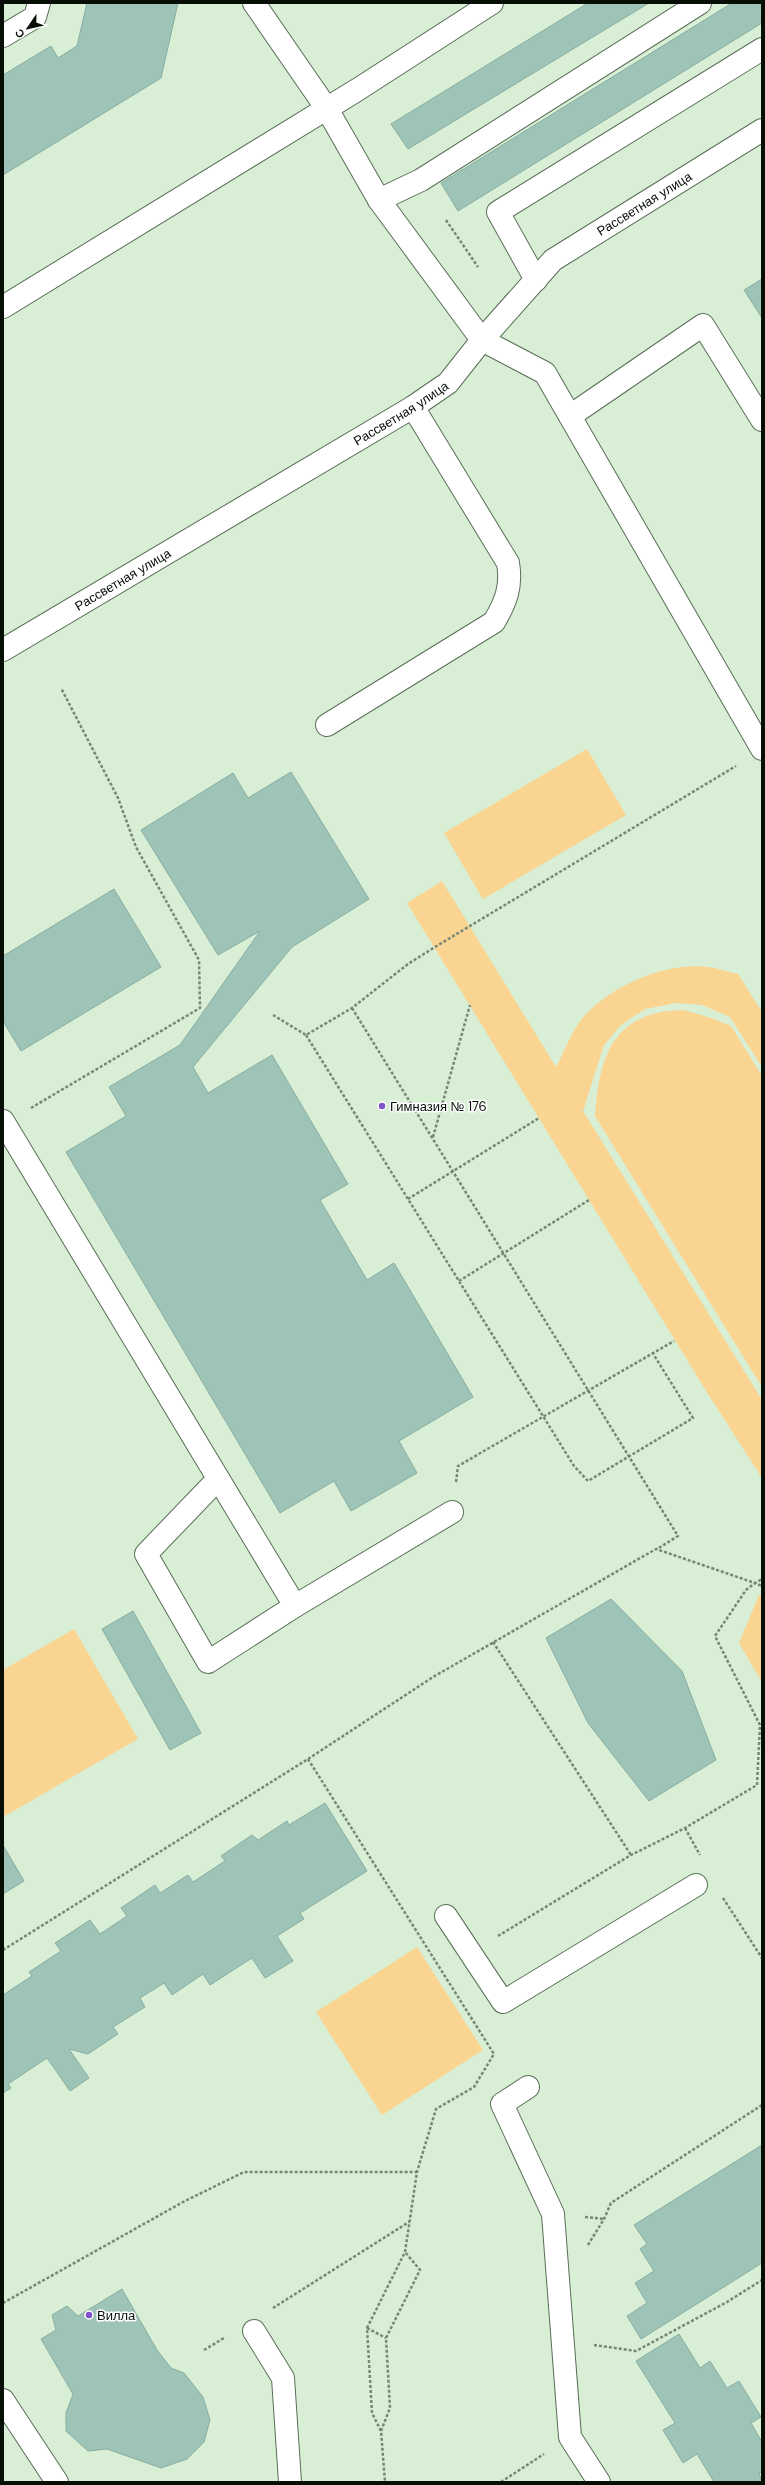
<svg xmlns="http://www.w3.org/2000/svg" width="765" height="2485" viewBox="0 0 765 2485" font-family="'DM Sans',sans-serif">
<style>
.green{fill:#fad491}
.building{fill:#9ec3b7;stroke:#89ada1}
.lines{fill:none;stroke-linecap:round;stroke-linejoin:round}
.minor-casing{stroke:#596e57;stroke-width:24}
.path{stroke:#778775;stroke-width:2.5;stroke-dasharray:3 2;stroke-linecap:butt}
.minor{stroke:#fff;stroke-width:22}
.poi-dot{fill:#7f53cc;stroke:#fff;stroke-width:1.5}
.labels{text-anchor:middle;stroke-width:3;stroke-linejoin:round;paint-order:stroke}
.street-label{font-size:13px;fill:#060e06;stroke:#fff}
.poi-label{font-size:13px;fill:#060e06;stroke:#fff;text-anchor:start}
</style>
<rect width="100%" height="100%" fill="#d8efd5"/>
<path class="green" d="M 587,749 L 626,815 L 483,899 L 444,833 Z
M 442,881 L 556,1067 C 566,1049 572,1029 586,1014 C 616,984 666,962 708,967 C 718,968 728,972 738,974 L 762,1012 L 762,1067 L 730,1017 L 702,1005 L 676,1003 L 645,1009 L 621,1025 L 604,1045 L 583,1111 L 762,1400 L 762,1478 L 708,1394 L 407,903 Z
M 684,1010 L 711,1018 L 731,1026 L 762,1076 L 762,1387 L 595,1116 C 599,1055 614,1011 684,1010 Z
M 759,1595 L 762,1596 L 762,1682 L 739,1643 Z
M 74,1629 L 138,1739 L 3,1817 L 3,1670 Z
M 417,1947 L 483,2050 L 382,2115 L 316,2012 Z"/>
<path class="building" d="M 87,3 L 178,3 L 161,78 L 3,175 L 3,75 L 51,46 L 58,58 L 77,46 Z
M 588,3 L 649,3 L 408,149 L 391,124 Z
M 732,3 L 762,3 L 762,23 L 458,211 L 441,183 Z
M 762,279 L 762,318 L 744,290 Z
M 291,772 L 369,899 L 292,947 L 193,1067 L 208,1093 L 272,1055 L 348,1184 L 320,1200 L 367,1280 L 394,1263 L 473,1397 L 399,1441 L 417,1473 L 351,1511 L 334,1481 L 280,1513 L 66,1152 L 126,1116 L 109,1087 L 180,1045 L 260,931 L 218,955 L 141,830 L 233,773 L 248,798 Z
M 114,889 L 161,967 L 21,1051 L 3,1021 L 3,956 Z
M 611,1599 L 682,1671 L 716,1760 L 649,1801 L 588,1723 L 546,1638 Z
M 133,1611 L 201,1733 L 170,1750 L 102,1629 Z
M 325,1803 L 367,1871 L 300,1913 L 304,1919 L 277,1936 L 293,1961 L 265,1978 L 252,1958 L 210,1985 L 203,1974 L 172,1995 L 164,1983 L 140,1998 L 145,2007 L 113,2027 L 118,2034 L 88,2054 L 69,2049 L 89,2078 L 70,2091 L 47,2058 L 8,2084 L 11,2088 L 3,2093 L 3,1995 L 32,1976 L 29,1972 L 61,1951 L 55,1943 L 90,1920 L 100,1934 L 127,1916 L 121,1908 L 155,1885 L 160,1893 L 188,1875 L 193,1882 L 225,1861 L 221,1856 L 252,1835 L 258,1840 L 287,1821 L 289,1825 Z
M 3,1845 L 24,1881 L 3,1894 Z
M 762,2145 L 762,2263 L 641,2339 L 627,2316 L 647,2303 L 635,2283 L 654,2271 L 640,2249 L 647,2244 L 634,2225 Z
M 122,2289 L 157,2350 L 171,2368 L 184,2373 L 203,2397 L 210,2420 L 204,2442 L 187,2459 L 161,2468 L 107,2449 L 88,2451 L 66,2431 L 66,2413 L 73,2394 L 41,2339 L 56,2330 L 52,2315 L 67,2306 L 78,2316 Z
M 679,2334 L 700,2368 L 710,2361 L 727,2388 L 739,2381 L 761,2417 L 751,2423 L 762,2442 L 762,2472 L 759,2473 L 762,2482 L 714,2482 L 697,2454 L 683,2463 L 663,2430 L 675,2423 L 636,2361 Z"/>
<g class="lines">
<g class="minor-casing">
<g id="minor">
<path d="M 254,3 L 327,109 L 379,200 L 482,340 L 545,373 L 762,749"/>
<path d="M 3,36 L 35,17 L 39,3"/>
<path d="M 379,200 L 421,180 L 700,3"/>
<path d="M 536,280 L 498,212 L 762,49"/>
<path d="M 3,307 L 357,90 L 492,3"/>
<path d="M 570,416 L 703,325 L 762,420"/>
<path id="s1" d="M 3,650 L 413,407 L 448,383 L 482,340 L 553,260 L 762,130"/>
<path d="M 327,725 L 494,622 C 506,602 512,586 508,563 L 413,407"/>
<path d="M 3,1121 L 295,1606 L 452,1512"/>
<path d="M 218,1479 L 146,1554 L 208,1662 L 295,1606"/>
<path d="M 446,1916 L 503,2002 L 696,1885"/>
<path d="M 528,2087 L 502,2104 L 553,2214 L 570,2437 L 599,2482"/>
<path d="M 254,2331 L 283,2378 L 290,2482"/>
<path d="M 3,2400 L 57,2482"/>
</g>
</g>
<path class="path" d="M 446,220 L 478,267
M 352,1008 L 678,1536 L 657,1549
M 273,1015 L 306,1035 L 352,1008 L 408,964 L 435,947 L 736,766
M 306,1035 L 574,1466 L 588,1481 L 693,1418 L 652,1352
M 31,1108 L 200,1008 L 199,960 L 136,847 L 118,798 L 61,688
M 433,1137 L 470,1005
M 408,1199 L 539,1118
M 459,1281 L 589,1200
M 456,1482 L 458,1466 L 674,1341
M 493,1642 L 631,1855
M 308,1759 L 494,2054 L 474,2087 L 436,2109 L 417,2172 L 405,2252 L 367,2328 L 372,2413 L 381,2431 L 385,2482
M 685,1828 L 700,1855
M 723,1898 L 762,1958
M 498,1936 L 631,1855 L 685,1828 L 757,1785 L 760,1725 L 715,1636 L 746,1590 L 755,1583 L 762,1586
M 3,1950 L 308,1759 L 433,1677 L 656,1549 L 755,1583 L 762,1579
M 585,2217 L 604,2219
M 588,2245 L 604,2219 L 611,2203 L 762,2105
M 3,2303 L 183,2202 L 244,2172 L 417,2172
M 273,2308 L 409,2222
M 367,2328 L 386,2338
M 594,2345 L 636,2351 L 727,2302 L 762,2280
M 204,2350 L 224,2338
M 381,2431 L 390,2408 L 386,2338 L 420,2270 L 405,2252
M 501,2482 L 544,2454"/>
<use href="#minor" class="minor"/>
</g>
<g class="poi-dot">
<circle cx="382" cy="1106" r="4"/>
<circle cx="89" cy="2315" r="4"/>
</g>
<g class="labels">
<g class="street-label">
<text dy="5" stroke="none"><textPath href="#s1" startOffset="788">Рассветная улица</textPath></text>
<text dy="5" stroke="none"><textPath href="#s1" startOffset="463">Рассветная улица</textPath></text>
<text dy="5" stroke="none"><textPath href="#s1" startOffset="139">Рассветная улица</textPath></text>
</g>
<g class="poi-label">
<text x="390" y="1111">Гимназия № 176</text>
<text x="97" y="2320">Вилла</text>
</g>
</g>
<rect width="765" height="2485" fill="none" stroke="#060e06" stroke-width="8"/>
<g transform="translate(28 28) rotate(236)" stroke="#ffffff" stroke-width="3" paint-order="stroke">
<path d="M0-3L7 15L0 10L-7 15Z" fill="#060e06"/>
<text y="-6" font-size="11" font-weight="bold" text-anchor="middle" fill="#060e06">С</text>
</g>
</svg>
